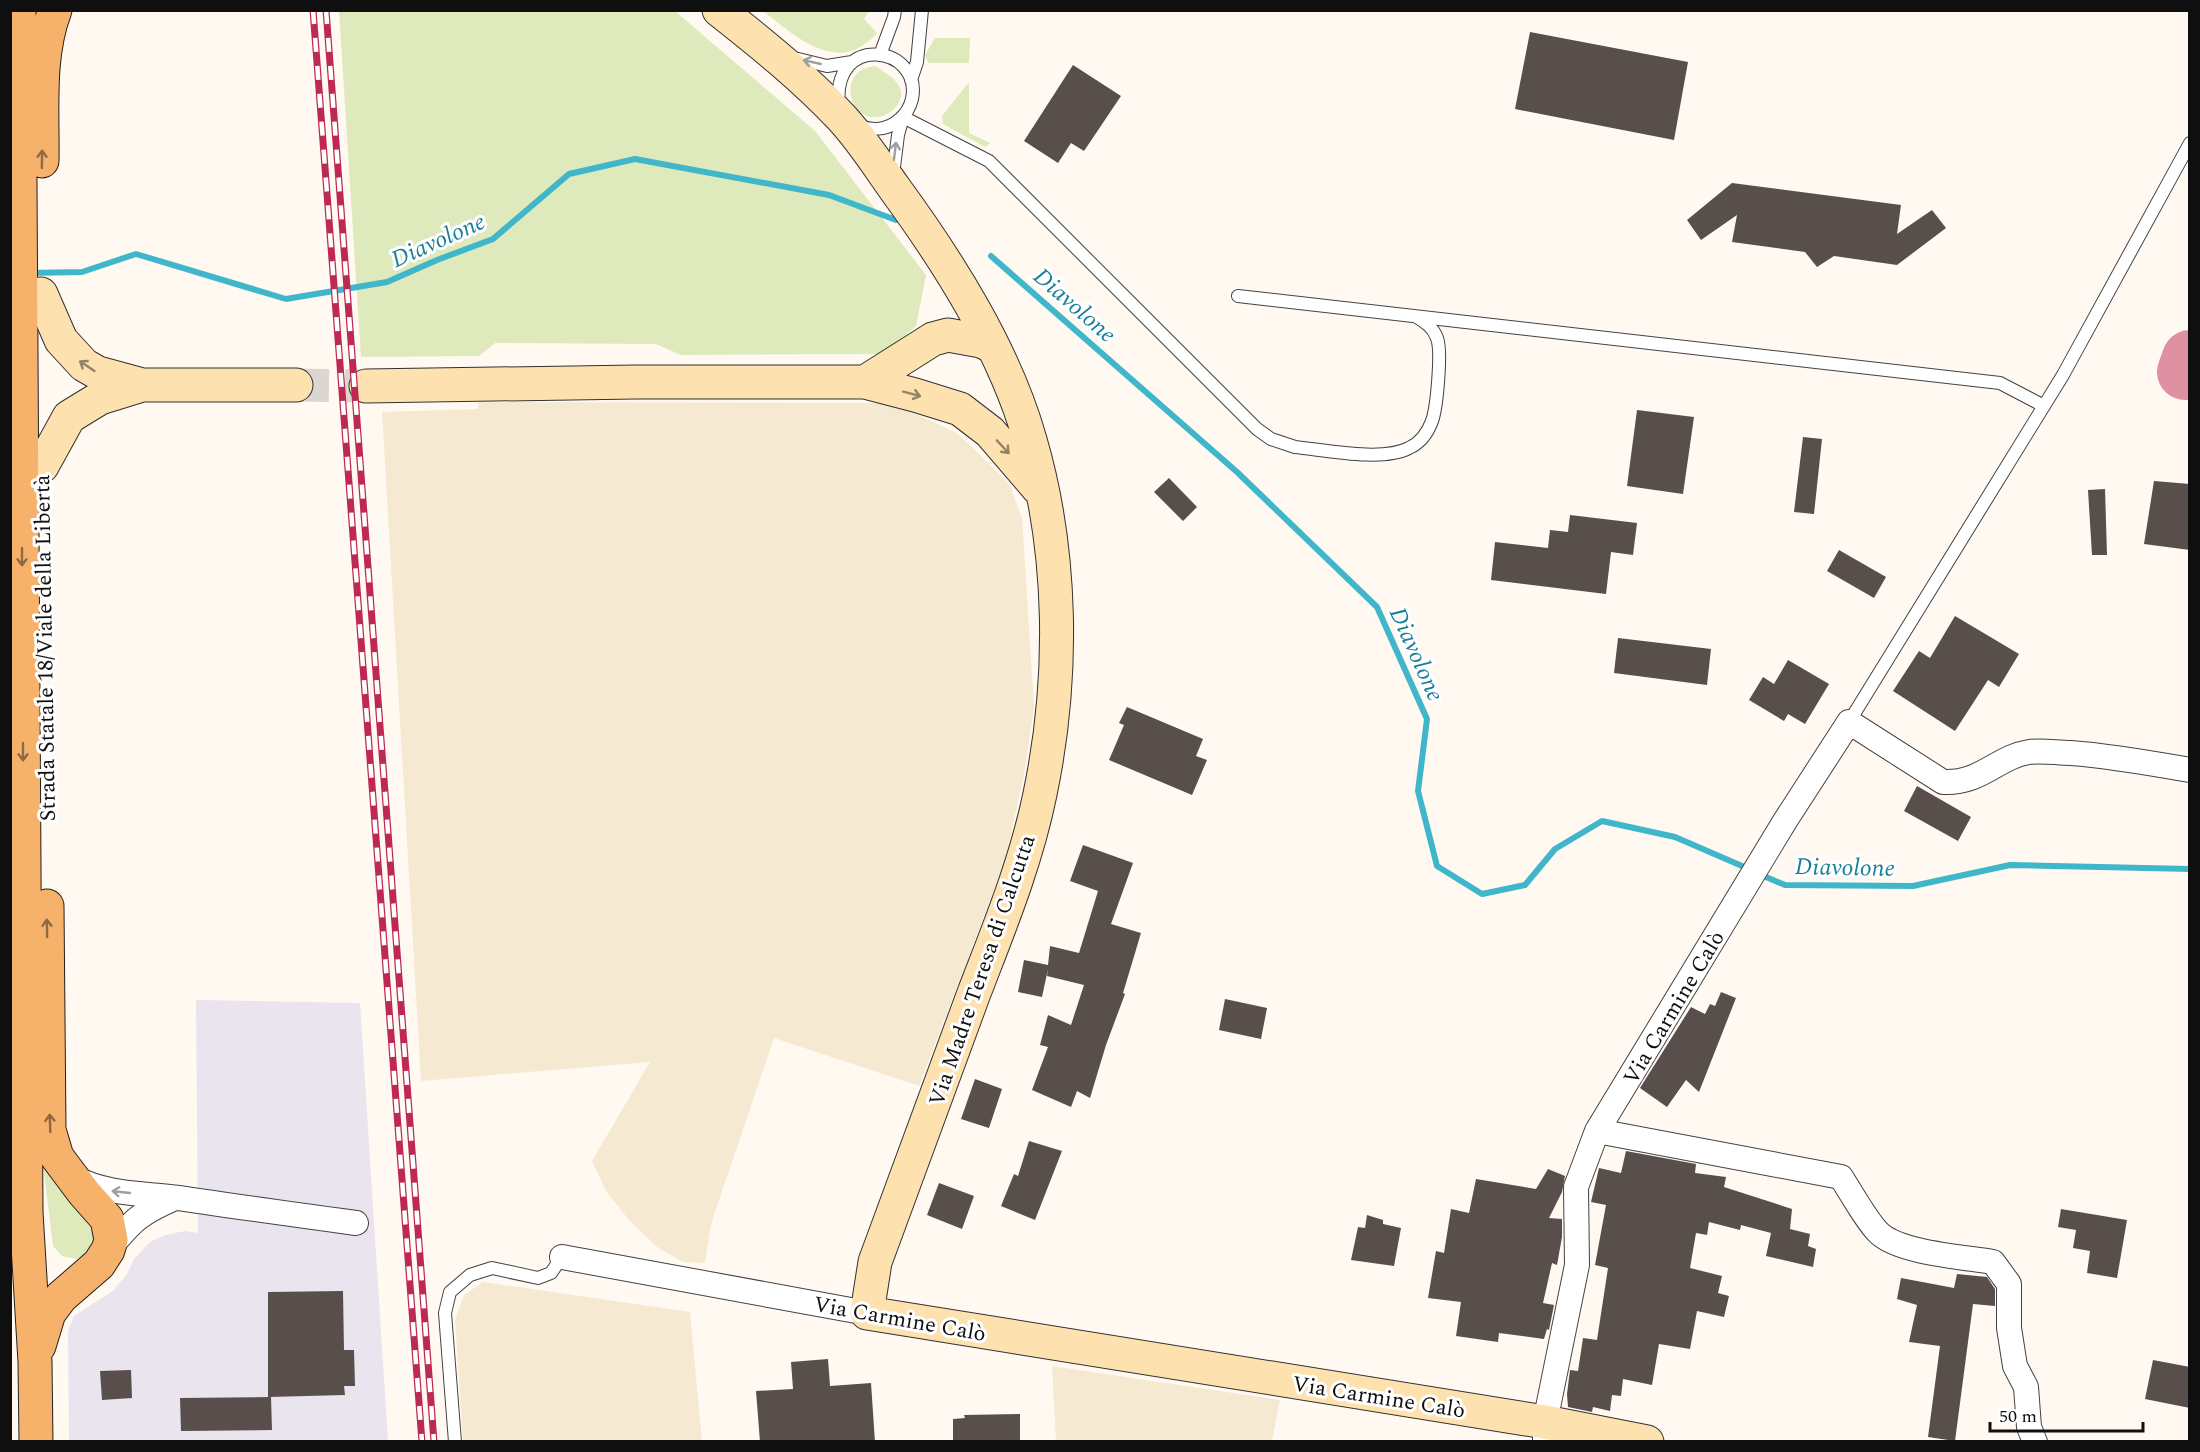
<svg xmlns="http://www.w3.org/2000/svg" width="2200" height="1452" viewBox="0 0 2200 1452" font-family="Spectral,serif">
<style>
.industrial{fill:#eae4ee}
.farmland{fill:#f5e9d2}
.green{fill:#dee9bc}
.lines{fill:none;stroke-linecap:round;stroke-linejoin:round}
.stream{stroke:#40b6cb;stroke-width:6}
.taxiway{stroke:#de91a3;stroke-width:56}
.building{fill:#584e4c}
.secondary-tunnel{stroke:#dbd6d0;stroke-width:33;stroke-dasharray:33 16;stroke-linecap:butt}
.lane-casing{stroke:#424242;stroke-width:14}
.street-casing{stroke:#424242;stroke-width:26}
.secondary-casing{stroke:#313131;stroke-width:35}
.primary-casing{stroke:#202020;stroke-width:35}
.lane{stroke:#fff;stroke-width:12}
.street{stroke:#fff;stroke-width:24}
.secondary{stroke:#fde1af;stroke-width:33}
.primary{stroke:#f6b26b;stroke-width:33}
.rail-casing{stroke:#be2954;stroke-width:7}
.rail{stroke:#fff;stroke-width:4.5;stroke-dasharray:14;stroke-linecap:butt}
.oneway{stroke:#9f9f9f}
.oneway2{stroke:#8e6942}
.oneway3{stroke:#928267}
.labels{text-anchor:middle;stroke-width:6;stroke-linejoin:round;paint-order:stroke}
.street-label{font-size:22px;fill:#0f0f0f;stroke:#fff}
.water-label{font-size:24px;font-style:italic;fill:#1a8099;stroke:#fff}
</style>
<rect width="100%" height="100%" fill="#fff9f2"/>
<path class="industrial" d="M 196,1000 L 360,1003 L 388,1441 L 69,1441 L 68,1331 L 74,1316 L 113,1291 L 127,1274 L 134,1259 L 150,1242 L 165,1235 L 185,1231 L 198,1233 Z"/>
<path class="farmland" d="M 478,402 L 892,403 L 957,433 L 1009,483 L 1022,518 L 1034,706 L 1024,775 L 1004,864 L 919,1086 L 774,1038 L 711,1224 L 705,1263 L 683,1262 L 657,1247 L 629,1220 L 606,1191 L 592,1161 L 650,1062 L 421,1081 L 382,412 L 478,409 Z
M 483,1282 L 690,1312 L 702,1441 L 463,1441 L 455,1320 L 464,1295 Z
M 1052,1366 L 1280,1400 L 1272,1441 L 1056,1441 Z"/>
<path class="green" d="M 339,11 L 675,11 L 815,131 L 926,275 L 916,326 L 883,354 L 681,355 L 656,344 L 495,343 L 479,356 L 361,357 Z
M 763,11 L 869,11 L 864,19 L 877,33 C 838,77 797,37 763,11 Z
M 935,38 L 970,38 L 969,63 L 928,63 L 925,55 Z
M 876,66 C 886,74 903,82 901,96 C 899,104 894,111 887,114 C 852,132 831,70 876,66 Z
M 969,82 L 969,133 L 990,143 L 985,147 L 943,124 L 942,116 Z
M 43,1164 L 64,1195 L 89,1221 L 95,1234 L 93,1247 L 83,1257 L 76,1259 L 62,1256 L 53,1246 Z"/>
<g class="lines">
<path class="stream" d="M 991,256 L 1237,472 L 1377,607 L 1427,719 L 1418,791 L 1437,866 L 1482,894 L 1525,885 L 1555,849 L 1602,821 L 1675,837 L 1749,869
M 29,273 L 82,272 L 136,254 L 286,299 L 387,282 L 437,260 L 493,239 L 569,174 L 635,159 L 829,195 L 896,220
M 1759,874 L 1785,885 L 1913,886 L 2010,865 L 2190,869"/>
<path class="taxiway" d="M 2185,372 L 2190,358"/>
</g>
<path class="building" d="M 1530,32 L 1688,62 L 1674,140 L 1515,109 Z
M 1073,65 L 1121,96 L 1084,151 L 1071,143 L 1058,163 L 1024,141 Z
M 1732,183 L 1901,205 L 1897,234 L 1932,210 L 1946,228 L 1897,265 L 1834,256 L 1817,267 L 1805,252 L 1732,242 L 1737,215 L 1701,240 L 1687,220 Z
M 1637,410 L 1694,417 L 1683,494 L 1627,486 Z
M 1803,437 L 1822,439 L 1814,514 L 1794,512 Z
M 1169,478 L 1197,507 L 1183,521 L 1154,492 Z
M 2154,481 L 2190,484 L 2190,550 L 2144,544 Z
M 2105,489 L 2107,555 L 2092,555 L 2088,490 Z
M 1570,515 L 1637,523 L 1633,555 L 1611,552 L 1606,594 L 1491,580 L 1495,542 L 1548,548 L 1550,530 L 1568,532 Z
M 1839,550 L 1886,577 L 1874,598 L 1827,571 Z
M 1955,616 L 2019,654 L 1999,687 L 1988,680 L 1955,731 L 1893,691 L 1919,651 L 1930,658 Z
M 1618,638 L 1711,649 L 1707,685 L 1614,673 Z
M 1788,660 L 1829,684 L 1805,724 L 1788,714 L 1784,721 L 1749,700 L 1763,677 L 1774,684 Z
M 1127,707 L 1203,739 L 1196,756 L 1207,760 L 1192,795 L 1109,760 L 1124,725 L 1119,723 Z
M 1917,786 L 1971,817 L 1958,841 L 1904,811 Z
M 1083,845 L 1133,863 L 1111,924 L 1141,933 L 1123,993 L 1125,994 L 1106,1045 L 1090,1098 L 1077,1091 L 1071,1107 L 1032,1090 L 1048,1047 L 1040,1045 L 1048,1015 L 1071,1025 L 1084,985 L 1047,976 L 1048,969 L 1042,997 L 1018,992 L 1024,960 L 1048,965 L 1050,946 L 1079,953 L 1098,891 L 1070,881 Z
M 1721,992 L 1736,998 L 1699,1092 L 1686,1080 L 1667,1107 L 1640,1088 L 1691,1007 L 1705,1014 L 1710,1004 L 1715,1006 Z
M 1225,999 L 1267,1008 L 1261,1039 L 1219,1030 Z
M 975,1079 L 1002,1089 L 989,1128 L 961,1119 Z
M 1029,1141 L 1062,1151 L 1035,1220 L 1001,1206 L 1014,1174 L 1018,1176 Z
M 1626,1151 L 1696,1164 L 1695,1173 L 1726,1177 L 1724,1187 L 1792,1209 L 1790,1229 L 1810,1234 L 1808,1246 L 1816,1249 L 1813,1267 L 1766,1256 L 1771,1233 L 1741,1225 L 1740,1230 L 1709,1222 L 1707,1235 L 1696,1233 L 1690,1268 L 1722,1276 L 1718,1293 L 1729,1296 L 1724,1317 L 1697,1311 L 1690,1349 L 1659,1344 L 1652,1385 L 1623,1379 L 1621,1396 L 1612,1395 L 1610,1411 L 1593,1407 L 1592,1412 L 1568,1407 L 1567,1394 L 1570,1370 L 1578,1371 L 1583,1338 L 1597,1340 L 1608,1268 L 1595,1265 L 1606,1205 L 1591,1202 L 1599,1168 L 1621,1173 Z
M 1548,1169 L 1565,1176 L 1562,1192 L 1549,1218 L 1562,1219 L 1562,1237 L 1557,1265 L 1552,1263 L 1543,1303 L 1554,1305 L 1549,1330 L 1547,1329 L 1544,1339 L 1499,1333 L 1498,1342 L 1456,1336 L 1461,1302 L 1428,1298 L 1436,1251 L 1444,1253 L 1451,1209 L 1469,1213 L 1476,1179 L 1536,1189 Z
M 939,1183 L 974,1196 L 962,1229 L 927,1215 Z
M 2061,1209 L 2127,1220 L 2117,1278 L 2087,1273 L 2090,1251 L 2073,1248 L 2076,1230 L 2058,1227 Z
M 1367,1215 L 1383,1220 L 1383,1224 L 1401,1228 L 1394,1266 L 1351,1260 L 1358,1227 L 1365,1228 Z
M 1957,1274 L 1987,1277 L 1995,1289 L 1995,1306 L 1973,1304 L 1955,1441 L 1928,1437 L 1940,1346 L 1909,1342 L 1917,1305 L 1897,1299 L 1901,1278 L 1954,1288 Z
M 343,1291 L 344,1350 L 354,1350 L 355,1386 L 344,1386 L 345,1395 L 268,1397 L 268,1292 Z
M 828,1359 L 830,1386 L 871,1383 L 875,1442 L 760,1442 L 756,1391 L 793,1389 L 791,1362 Z
M 2153,1360 L 2190,1367 L 2190,1408 L 2145,1399 Z
M 131,1370 L 132,1398 L 102,1400 L 100,1371 Z
M 271,1397 L 272,1430 L 181,1431 L 180,1398 Z
M 1020,1414 L 1020,1440 L 953,1442 L 953,1419 L 965,1418 L 964,1415 Z"/>
<g class="lines">
<path class="secondary-tunnel" d="M 296,385 L 366,386"/>
<g class="lane-casing">
<path id="lane" d="M 880,55 L 894,17 L 895,10
M 794,58 L 827,66 L 852,62
M 911,80 L 917,62 L 922,10
M 839,106 C 831,31 923,46 912,99 C 910,107 906,114 900,119 C 887,131 873,131 857,125
M 893,175 L 898,135 L 903,117 L 989,161 L 1257,429 L 1271,439 L 1295,447 C 1325,450 1383,462 1409,448 C 1420,443 1428,432 1432,421 C 1437,407 1442,351 1437,338 C 1433,327 1425,322 1415,316
M 1238,296 L 2000,383 L 2044,406
M 1849,722 L 2063,375 L 2190,143
M 455,1442 L 445,1313 L 450,1292 L 470,1275 L 492,1268 L 538,1278 L 551,1273 L 562,1257"/>
</g>
<g class="street-casing">
<path id="street" d="M 1597,1131 L 1841,1177 C 1850,1191 1869,1225 1880,1234 C 1902,1253 1963,1257 1993,1262 L 2009,1284 L 2009,1328 L 2015,1366 L 2026,1387 L 2029,1427 L 2035,1442
M 73,1177 C 107,1195 142,1193 179,1198 C 238,1207 297,1215 356,1223
M 108,1250 C 133,1220 140,1213 175,1198
M 562,1257 L 867,1313
M 1545,1442 L 1545,1422 L 1577,1265 L 1576,1187 L 1597,1131 L 1785,821 L 1849,722 L 1943,782 C 1981,784 1997,757 2029,752 C 2043,750 2057,753 2071,753 C 2111,756 2150,763 2190,770"/>
</g>
<g class="secondary-casing">
<path id="secondary" d="M 719,10 C 761,43 803,77 840,116 C 861,138 877,164 895,189 C 949,263 1005,351 1030,440 C 1063,553 1064,679 1040,794 C 1026,863 999,928 974,993 C 941,1083 908,1173 875,1262 L 867,1313 L 1545,1422 L 1647,1442
M 41,294 L 61,340 L 84,365 L 98,373 L 142,385 L 296,385
M 865,382 L 933,339 L 948,335 L 981,341 L 992,346
M 366,386 L 636,382 L 865,382 L 915,395 L 960,409 L 990,432 L 1038,488
M 42,466 L 69,417 L 100,398 L 142,385"/>
</g>
<g class="primary-casing">
<path id="primary" d="M 19,10 L 26,1212 L 35,1362 L 36,1442
M 42,161 C 43,112 37,57 55,10
M 39,1346 L 49,1313 L 61,1297 L 99,1264 L 108,1250 L 111,1240 L 107,1219 L 84,1193 L 57,1157 L 49,1130 L 47,906"/>
</g>
<use href="#lane" class="lane"/>
<use href="#street" class="street"/>
<use href="#secondary" class="secondary"/>
<use href="#primary" class="primary"/>
<g class="rail-casing">
<path id="rail" d="M 313,10 L 422,1442
M 326,10 L 434,1442"/>
</g>
<use href="#rail" class="rail"/>
</g>
<defs><path id="oneway-shaft" d="M-6 0H5M1.5-3L5.5 0L1.5 3" fill="none" stroke-width="1.6" stroke-linecap="round" stroke-linejoin="round" transform="scale(1.5)"/></defs>
<g class="oneway">
<use href="#oneway-shaft" transform="translate(812 62) rotate(-167)"/>
<use href="#oneway-shaft" transform="translate(895 151) rotate(-83)"/>
<use href="#oneway-shaft" transform="translate(121 1192) rotate(-174)"/>
</g>
<g class="oneway2">
<use href="#oneway-shaft" transform="translate(42 159) rotate(-89)"/>
<use href="#oneway-shaft" transform="translate(22 557) rotate(90)"/>
<use href="#oneway-shaft" transform="translate(23 752) rotate(90)"/>
<use href="#oneway-shaft" transform="translate(47 928) rotate(-91)"/>
<use href="#oneway-shaft" transform="translate(50 1123) rotate(-92)"/>
</g>
<g class="oneway3">
<use href="#oneway-shaft" transform="translate(87 366) rotate(-146)"/>
<use href="#oneway-shaft" transform="translate(912 394) rotate(15)"/>
<use href="#oneway-shaft" transform="translate(1003 447) rotate(47)"/>
</g>
<g class="labels">
<g class="street-label">
<text transform="translate(44 648) rotate(-91)" y="8">Strada Statale 18/Viale della Libertà</text>
<text transform="translate(981 970) rotate(-71)" y="8">Via Madre Teresa di Calcutta</text>
<text transform="translate(1673 1007) rotate(-59)" y="8">Via Carmine Calò</text>
<text transform="translate(900 1318) rotate(10)" y="8">Via Carmine Calò</text>
<text transform="translate(1379 1396) rotate(9)" y="8">Via Carmine Calò</text>
</g>
<g class="water-label">
<text transform="translate(438 240) rotate(-24)" y="8">Diavolone</text>
<text transform="translate(1075 305) rotate(41)" y="8">Diavolone</text>
<text transform="translate(1417 654) rotate(66)" y="8">Diavolone</text>
<text transform="translate(1845 867) rotate(1)" y="8">Diavolone</text>
</g>
</g>
<rect width="2200" height="1452" fill="none" stroke="#0f0f0f" stroke-width="24"/>
<path d="M1990 1422v9h153v-9" fill="none" stroke="#0f0f0f" stroke-width="3"/>
<text x="1999" y="1422" font-size="18" fill="#0f0f0f" stroke="#ffffff" stroke-width="4.5" paint-order="stroke">50 m</text>
</svg>
